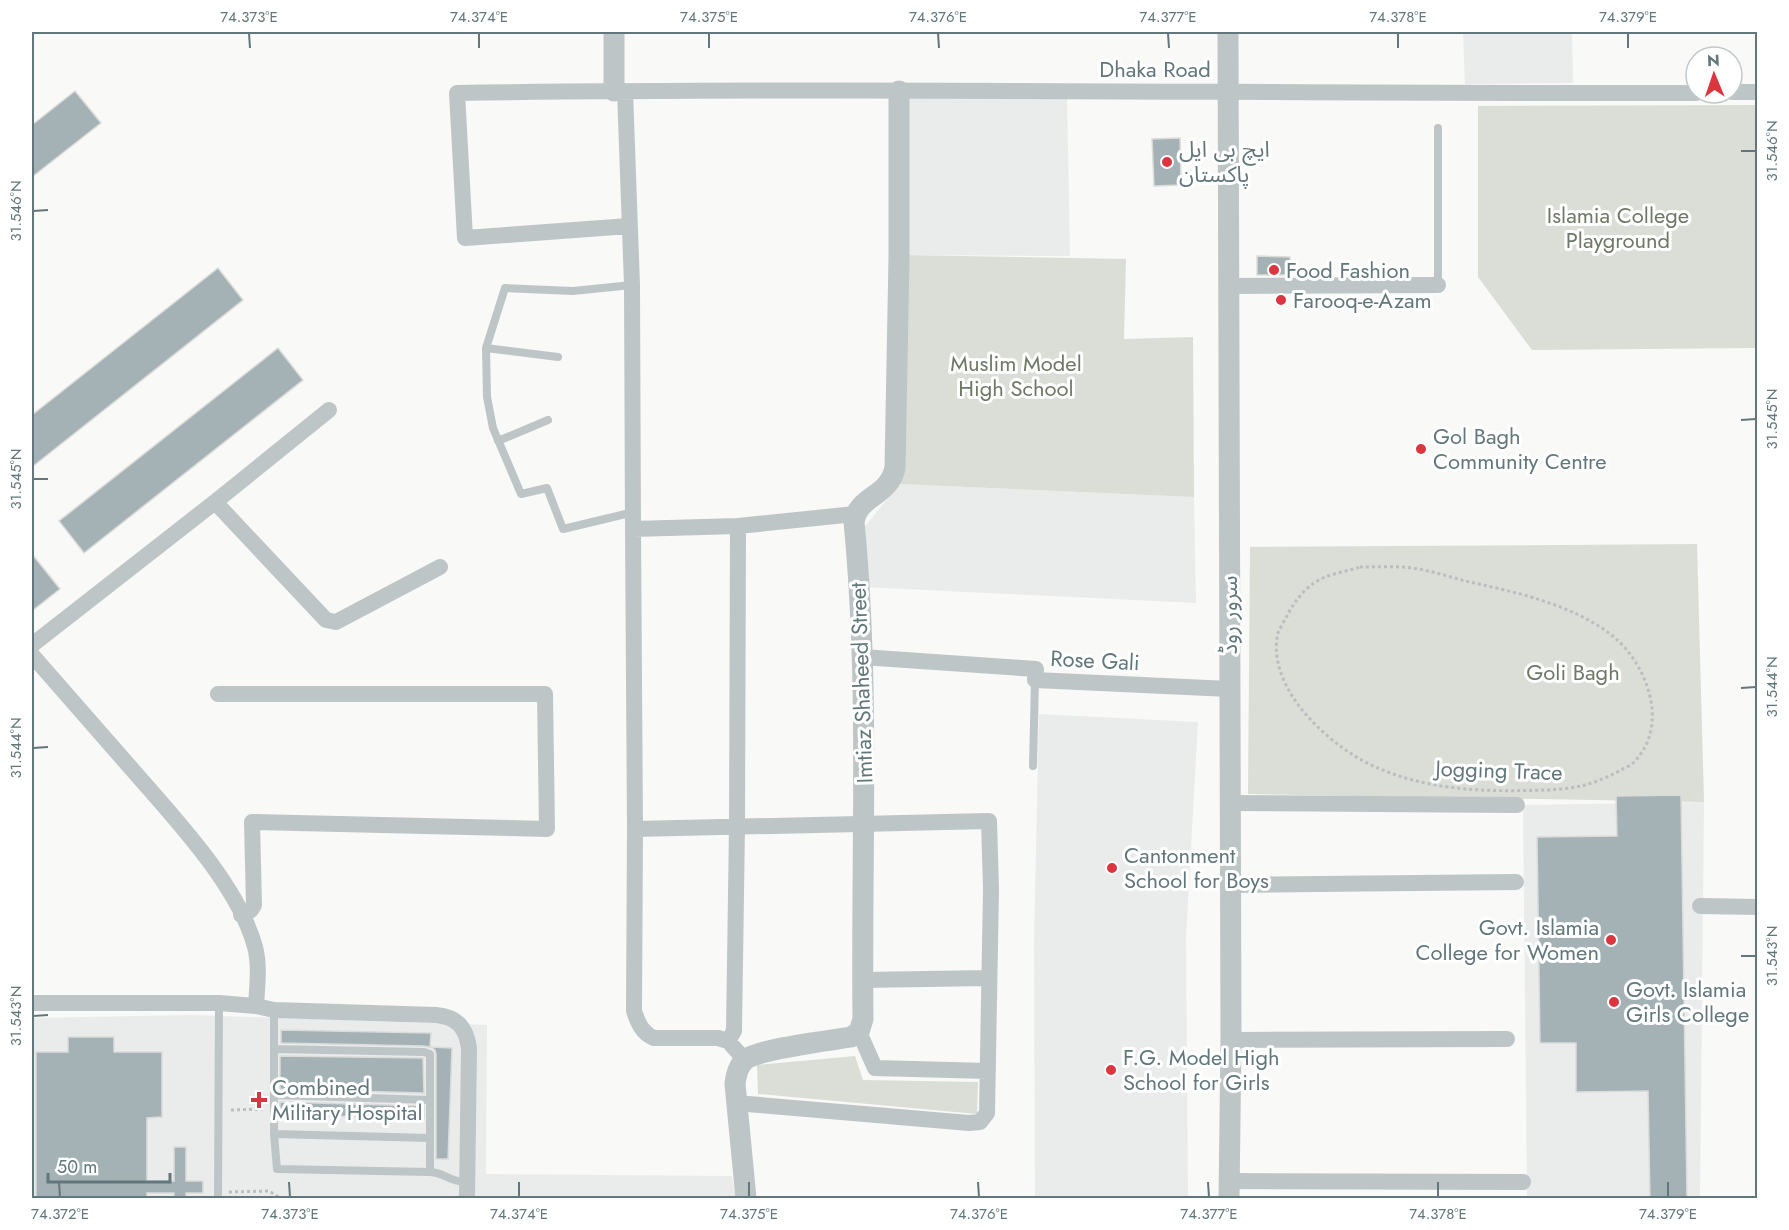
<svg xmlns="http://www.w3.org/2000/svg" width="1789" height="1230" viewBox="0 0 1789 1230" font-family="Jost,'Noto Sans Arabic',sans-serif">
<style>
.built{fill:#eaebeb}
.green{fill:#dbded7}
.building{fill:#a5b2b5;stroke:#dbdbda;stroke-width:1.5}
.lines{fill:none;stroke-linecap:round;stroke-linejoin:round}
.path{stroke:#b9bebf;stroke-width:3;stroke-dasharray:3 3;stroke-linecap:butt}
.service{stroke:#bec5c7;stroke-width:8}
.minor{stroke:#bec5c7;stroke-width:16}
.tertiary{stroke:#bec5c7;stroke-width:21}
.ticks{fill:none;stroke:#61777b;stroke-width:2}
.poi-dot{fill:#db3640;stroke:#fff;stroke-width:2}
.labels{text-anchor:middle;stroke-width:6;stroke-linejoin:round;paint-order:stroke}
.street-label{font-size:22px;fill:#61777b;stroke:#fff}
.poi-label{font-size:22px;fill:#61777b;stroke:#fff;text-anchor:start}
.park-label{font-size:22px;fill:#6e7965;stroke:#fff}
.neatline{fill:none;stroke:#61777b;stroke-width:2}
.ticks-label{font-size:15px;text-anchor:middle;fill:#61777b}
</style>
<rect width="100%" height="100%" fill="#f9f9f7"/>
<path class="built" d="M 1463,32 L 1572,32 L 1573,83 L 1465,84 Z
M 1067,94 L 1070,256 L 904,255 L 906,96 Z
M 899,484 L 1194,497 L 1196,603 L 863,587 L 863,529 Z
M 1039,714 L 1198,722 L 1186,938 L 1188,1198 L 1035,1198 L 1034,942 Z
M 1704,802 L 1700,1198 L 1527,1198 L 1523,805 Z
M 192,1015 L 487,1025 L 486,1174 L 732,1176 L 736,1198 L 32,1198 L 32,1018 Z"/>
<path class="green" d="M 1757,105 L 1757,348 L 1532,350 L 1478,277 L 1478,106 Z
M 904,255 L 1126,259 L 1124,339 L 1193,337 L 1194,497 L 899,484 Z
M 1697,544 L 1704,802 L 1248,794 L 1250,547 Z
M 855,1056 L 863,1080 L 978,1082 L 977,1114 L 758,1094 L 757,1065 Z"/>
<path class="building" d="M 75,91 L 101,123 L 32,177 L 32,125 Z
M 1180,138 L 1181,185 L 1154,186 L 1152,139 Z
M 1257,256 L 1290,257 L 1290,275 L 1257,275 Z
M 218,268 L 243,300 L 32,467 L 32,415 Z
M 278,348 L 303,380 L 84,553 L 59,521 Z
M 32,554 L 60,589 L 32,611 Z
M 1681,795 L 1687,1198 L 1650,1198 L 1648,1091 L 1576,1092 L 1576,1043 L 1540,1043 L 1537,837 L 1617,836 L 1616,796 Z
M 281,1030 L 431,1033 L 430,1047 L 424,1046 L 281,1043 Z
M 68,1037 L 114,1037 L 114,1052 L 162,1052 L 162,1117 L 147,1118 L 147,1181 L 174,1181 L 174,1147 L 186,1147 L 186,1181 L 203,1181 L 203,1193 L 186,1193 L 186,1198 L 174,1198 L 174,1193 L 147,1193 L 147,1198 L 36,1198 L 36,1052 L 68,1052 Z
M 431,1047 L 452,1048 L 448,1159 L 436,1159 L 436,1054 L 435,1050 Z
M 280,1056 L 423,1058 L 424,1093 L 280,1089 Z
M 280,1102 L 424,1106 L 424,1118 L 280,1115 Z"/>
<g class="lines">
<path class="path" d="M 1360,567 C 1377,567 1396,566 1413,568 C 1431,571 1448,576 1465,581 C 1515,592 1573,604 1614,637 C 1648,666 1669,725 1635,761 C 1631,766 1624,768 1619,771 C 1593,785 1574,789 1545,790 C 1488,792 1431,791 1378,768 C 1332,749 1265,689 1278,633 C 1280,628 1284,621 1287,616 C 1295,600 1306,586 1323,578 C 1334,573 1348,571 1360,567 Z
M 231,1110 L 263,1109
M 229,1192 L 269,1191 L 280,1198"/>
<path class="service" d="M 632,285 L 573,291 L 505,288 L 486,348 L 487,397 L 493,428 L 521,494 L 547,488 L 563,529 L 634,512
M 1438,285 L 1438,128
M 486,348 L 558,357
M 498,441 L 548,420
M 1033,766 L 1035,680
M 274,1010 L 274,1134 L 277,1169 L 430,1172 C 446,1173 449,1182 466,1182
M 274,1049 L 424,1052 L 430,1054 L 430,1172
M 274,1095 L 430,1100
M 274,1134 L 430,1138
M 218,1198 L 219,1003"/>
<path class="minor" d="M 625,91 L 632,285 L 633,529 L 738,526 L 855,514
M 1732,92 L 1758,92
M 629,226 L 465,238 L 457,93 C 870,87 1283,94 1696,93
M 1230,286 L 1438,285
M 215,502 L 326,620 L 336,622 L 440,567
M 633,529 L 635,829 L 634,1011 C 638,1023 642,1033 654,1038 L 718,1038 L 728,1041 L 745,1060
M 32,645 L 215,502 L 329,410
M 32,655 C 67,695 102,735 137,775 C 178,822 239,887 255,947 C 260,965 257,988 256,1006
M 862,657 L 1036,669 L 1035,680 L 1229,689
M 218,694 L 545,694 L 547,829 L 252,822 L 254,905 L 251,910 L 241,915
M 1229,803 L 1517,805
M 635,829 L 989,821 L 991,889 L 987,1113 L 980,1122 L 969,1123 L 736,1103
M 1229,885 L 1516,882
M 1700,906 L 1758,907
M 863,980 L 989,978
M 32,1003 L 219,1003 L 256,1006 L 274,1010 L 436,1015 C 457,1017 466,1027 469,1048 L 467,1198
M 859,1032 L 875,1068 L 988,1071
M 1231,1040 L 1507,1039
M 728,1041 L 734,1031 L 737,826 L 738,526
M 1229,1181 L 1523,1182"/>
<path class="tertiary" d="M 614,32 L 614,91
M 1228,32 L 1231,1040 L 1229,1198
M 746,1198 L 735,1084 C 736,1075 738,1065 746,1059 C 764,1048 827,1041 851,1037 L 859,1032 L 863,1019 C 861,853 870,687 854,522 C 857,496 889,497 895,468 L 899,257 L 899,91"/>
</g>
<path class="ticks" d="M 249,33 L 250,48M 479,33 L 479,48M 709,33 L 709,48M 938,33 L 939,48M 1168,33 L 1169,48M 1398,33 L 1398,48M 1628,33 L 1628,48M 1741,151 L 1756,151M 33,211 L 48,210M 1741,420 L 1756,419M 33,479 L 48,479M 1741,688 L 1756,687M 33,748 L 48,747M 1741,956 L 1756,956M 33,1016 L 48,1015M 59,1182 L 60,1197M 289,1182 L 290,1197M 519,1182 L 519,1197M 749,1182 L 749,1197M 978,1182 L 979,1197M 1208,1182 L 1209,1197M 1438,1182 L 1438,1197M 1668,1182 L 1668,1197"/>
<g class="poi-dot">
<circle cx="1167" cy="162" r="6"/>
<circle cx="1274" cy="270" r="6"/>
<circle cx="1281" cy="300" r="6"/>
<circle cx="1421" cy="449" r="6"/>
<circle cx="1112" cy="868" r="6"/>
<circle cx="1611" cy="940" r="6"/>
<circle cx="1614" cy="1002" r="6"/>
<circle cx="1111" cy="1070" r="6"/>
<path d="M256 1091h6v6h6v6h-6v6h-6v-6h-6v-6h6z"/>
</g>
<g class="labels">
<g class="street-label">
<text x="1155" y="77">Dhaka Road</text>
<text transform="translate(1229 615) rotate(-90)" y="8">سرور روڈ</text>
<text transform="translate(1095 660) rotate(3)" y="8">Rose Gali</text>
<text transform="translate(861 683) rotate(-92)" y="8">Imtiaz Shaheed Street</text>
<text transform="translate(1499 770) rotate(2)" y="8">Jogging Trace</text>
</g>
<g class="poi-label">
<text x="1179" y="157">ایچ بی ایل<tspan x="1179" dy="25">پاکستان</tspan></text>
<text x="1286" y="278">Food Fashion</text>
<text x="1293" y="308">Farooq-e-Azam</text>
<text x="1433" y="444">Gol Bagh<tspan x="1433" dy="25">Community Centre</tspan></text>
<text x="1124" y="863">Cantonment<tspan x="1124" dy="25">School for Boys</tspan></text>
<text x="1599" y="935" text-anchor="end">Govt. Islamia<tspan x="1599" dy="25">College for Women</tspan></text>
<text x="1626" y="997">Govt. Islamia<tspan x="1626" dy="25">Girls College</tspan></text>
<text x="1123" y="1065">F.G. Model High<tspan x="1123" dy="25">School for Girls</tspan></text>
<text x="272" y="1095">Combined<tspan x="272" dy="25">Military Hospital</tspan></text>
</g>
<g class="park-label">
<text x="1618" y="223">Islamia College<tspan x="1618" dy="25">Playground</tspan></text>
<text x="1016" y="371">Muslim Model<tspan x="1016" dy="25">High School</tspan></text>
<text x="1573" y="680">Goli Bagh</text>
</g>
</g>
<rect width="1789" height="1230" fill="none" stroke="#ffffff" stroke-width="66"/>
<g transform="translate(1714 75) rotate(358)"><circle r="28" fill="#ffffff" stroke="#c0c9ca" stroke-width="1.5"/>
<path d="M0-4.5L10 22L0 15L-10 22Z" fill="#db3640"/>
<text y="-9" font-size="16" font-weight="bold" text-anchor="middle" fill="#61777b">N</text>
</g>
<path d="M48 1173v9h122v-9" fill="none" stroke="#61777b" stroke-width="3"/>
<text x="57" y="1173" font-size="18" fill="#61777b" stroke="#ffffff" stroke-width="4.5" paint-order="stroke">50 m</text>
<rect x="33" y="33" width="1723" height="1164" class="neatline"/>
<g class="ticks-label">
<text x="249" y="22">74.373°E</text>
<text x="479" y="22">74.374°E</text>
<text x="709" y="22">74.375°E</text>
<text x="938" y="22">74.376°E</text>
<text x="1168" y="22">74.377°E</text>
<text x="1398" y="22">74.378°E</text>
<text x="1628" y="22">74.379°E</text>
<text transform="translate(1772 151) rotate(-90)" y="5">31.546°N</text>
<text transform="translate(16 211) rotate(-90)" y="5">31.546°N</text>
<text transform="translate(1772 419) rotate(-90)" y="5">31.545°N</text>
<text transform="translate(16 479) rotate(-90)" y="5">31.545°N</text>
<text transform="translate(1772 687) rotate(-90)" y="5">31.544°N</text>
<text transform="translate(16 748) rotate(-90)" y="5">31.544°N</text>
<text transform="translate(1772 956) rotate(-90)" y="5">31.543°N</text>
<text transform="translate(16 1016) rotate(-90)" y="5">31.543°N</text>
<text x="60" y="1219">74.372°E</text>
<text x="290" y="1219">74.373°E</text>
<text x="519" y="1219">74.374°E</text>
<text x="749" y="1219">74.375°E</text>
<text x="979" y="1219">74.376°E</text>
<text x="1209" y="1219">74.377°E</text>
<text x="1438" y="1219">74.378°E</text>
<text x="1668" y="1219">74.379°E</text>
</g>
</svg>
